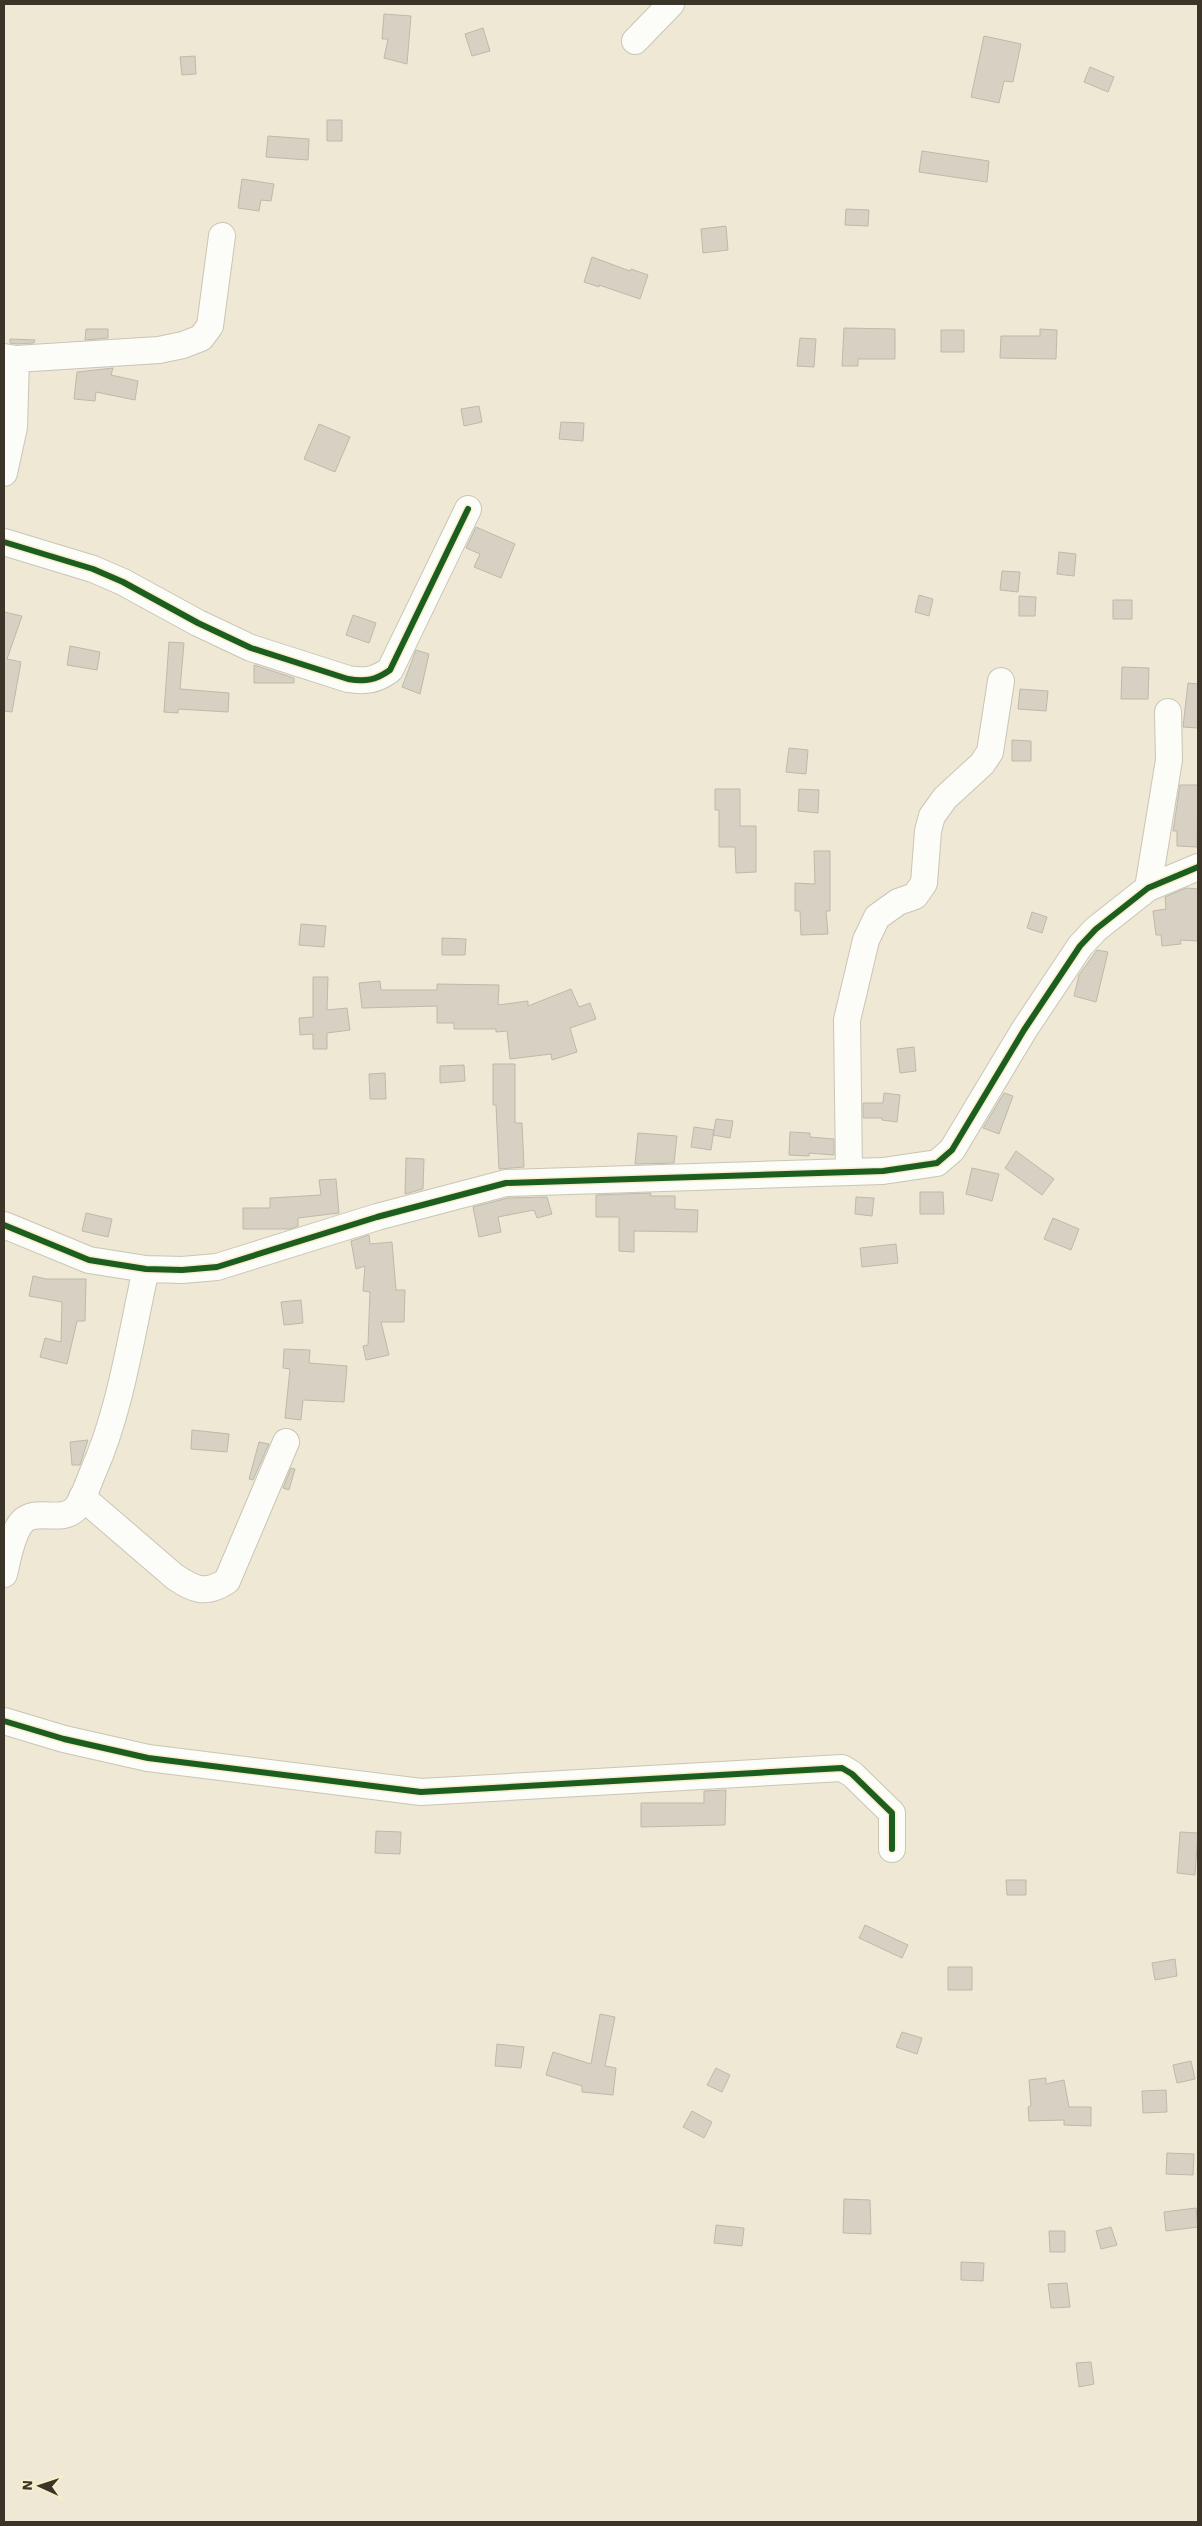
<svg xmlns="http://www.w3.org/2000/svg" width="1202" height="2526" viewBox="0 0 1202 2526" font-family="'Work Sans',sans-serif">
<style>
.building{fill:#d6d1c2;stroke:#beb9aa}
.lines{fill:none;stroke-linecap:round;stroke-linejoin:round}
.minor-casing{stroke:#cac5b5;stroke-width:28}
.minor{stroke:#fcfcf9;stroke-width:26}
.cycleway-casing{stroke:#f9edca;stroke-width:9}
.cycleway{stroke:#1b5e20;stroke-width:6}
</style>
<rect width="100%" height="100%" fill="#eee8d4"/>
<path class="building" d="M 384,14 L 411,16 L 407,64 L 384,58 L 388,39 L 382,39 Z
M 483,28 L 490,51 L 472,56 L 465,34 Z
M 984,36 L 1021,44 L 1013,82 L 1004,81 L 999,103 L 971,97 Z
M 195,56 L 196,74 L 182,75 L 180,57 Z
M 1090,67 L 1114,77 L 1108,92 L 1084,82 Z
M 327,120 L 342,120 L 342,141 L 327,141 Z
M 268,136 L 309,139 L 308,160 L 266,157 Z
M 922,151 L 989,161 L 987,182 L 919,172 Z
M 242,179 L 274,184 L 271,201 L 261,200 L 259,211 L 238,208 Z
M 846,209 L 869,210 L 868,226 L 845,225 Z
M 726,226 L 728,250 L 703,253 L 701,229 Z
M 592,257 L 630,271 L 631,269 L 648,275 L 640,299 L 599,285 L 599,287 L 584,282 Z
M 844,328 L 895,329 L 895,359 L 858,359 L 858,366 L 842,366 Z
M 86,329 L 108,329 L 108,338 L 85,340 Z
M 1040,329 L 1057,330 L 1056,359 L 1000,358 L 1001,336 L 1040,336 Z
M 941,330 L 964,330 L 964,352 L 941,352 Z
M 800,338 L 816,339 L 814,367 L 797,366 Z
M 10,339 L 35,340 L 34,343 L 17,344 L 10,343 Z
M 113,368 L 111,375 L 138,381 L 135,400 L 96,392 L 95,401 L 74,399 L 77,372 Z
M 479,406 L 482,422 L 464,426 L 461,409 Z
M 561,422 L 584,423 L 583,441 L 559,439 Z
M 319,424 L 350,437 L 335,472 L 304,459 Z
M 476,527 L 515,544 L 501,578 L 474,567 L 480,554 L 466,548 Z
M 1059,552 L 1076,554 L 1074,576 L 1057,574 Z
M 1002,571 L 1020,572 L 1018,592 L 1000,590 Z
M 919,595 L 933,599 L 929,616 L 915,612 Z
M 1019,596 L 1036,597 L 1035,616 L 1019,616 Z
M 1113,600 L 1132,600 L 1132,619 L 1113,619 Z
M 4,612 L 22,616 L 7,659 L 21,662 L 12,712 L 4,711 Z
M 353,615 L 376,623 L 369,643 L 346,635 Z
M 169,642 L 184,643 L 180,689 L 229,693 L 228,712 L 178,709 L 178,713 L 164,712 Z
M 70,646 L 100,652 L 97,670 L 67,665 Z
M 416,650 L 429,654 L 420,694 L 402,687 Z
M 254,665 L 294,678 L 294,683 L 254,683 Z
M 1122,667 L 1149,668 L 1148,699 L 1121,699 Z
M 1188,683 L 1198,684 L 1198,728 L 1183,727 Z
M 1020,689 L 1048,691 L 1046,711 L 1018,709 Z
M 1012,740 L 1031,741 L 1031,761 L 1012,761 Z
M 789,748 L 808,750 L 806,774 L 786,772 Z
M 1180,785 L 1198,785 L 1197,847 L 1177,846 L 1177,831 L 1173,831 Z
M 715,789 L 740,789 L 740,826 L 756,826 L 756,872 L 736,873 L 735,847 L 719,847 L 719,810 L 715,810 Z
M 799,789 L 819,790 L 818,813 L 798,811 Z
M 814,851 L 830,851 L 830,911 L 826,911 L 828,934 L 801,935 L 800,911 L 795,911 L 795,883 L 815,884 Z
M 1186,888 L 1198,889 L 1198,941 L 1180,940 L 1181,944 L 1162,946 L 1161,935 L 1156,935 L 1153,911 L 1166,909 L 1165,897 Z
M 1032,912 L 1047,917 L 1042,933 L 1027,928 Z
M 301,924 L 326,926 L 324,947 L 299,945 Z
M 442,938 L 466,939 L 465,955 L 442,955 Z
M 1097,950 L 1108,952 L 1096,1002 L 1074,996 L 1079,975 Z
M 313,977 L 328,977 L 327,1010 L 347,1008 L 350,1030 L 327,1033 L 327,1049 L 313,1049 L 313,1034 L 300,1035 L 299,1018 L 313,1017 Z
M 380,981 L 381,990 L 437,990 L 437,984 L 499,985 L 498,1005 L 528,1001 L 528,1006 L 571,989 L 579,1007 L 590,1003 L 596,1019 L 570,1028 L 577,1052 L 552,1060 L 551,1054 L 510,1059 L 507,1031 L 496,1032 L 496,1029 L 454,1029 L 454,1023 L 437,1023 L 437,1006 L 362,1008 L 359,983 Z
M 914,1047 L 916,1071 L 900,1073 L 897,1049 Z
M 493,1064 L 515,1064 L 515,1123 L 522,1123 L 524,1167 L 499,1169 L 496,1105 L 493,1105 Z
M 464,1065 L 465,1081 L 440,1083 L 440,1066 Z
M 385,1073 L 386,1099 L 370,1099 L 369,1074 Z
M 884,1093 L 900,1095 L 897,1122 L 882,1120 L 882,1118 L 863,1118 L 863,1103 L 883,1103 Z
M 1004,1093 L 1013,1096 L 999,1134 L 983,1128 Z
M 716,1119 L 733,1121 L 730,1138 L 713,1135 Z
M 694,1127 L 714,1130 L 711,1150 L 691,1147 Z
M 790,1132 L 810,1133 L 810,1137 L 834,1139 L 834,1155 L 809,1153 L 809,1156 L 789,1155 Z
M 638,1133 L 677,1136 L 674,1163 L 635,1164 Z
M 1016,1151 L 1054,1179 L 1042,1195 L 1005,1168 Z
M 406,1158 L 424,1159 L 423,1189 L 405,1194 Z
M 972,1168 L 999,1174 L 992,1201 L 966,1194 Z
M 336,1179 L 339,1213 L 298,1218 L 298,1226 L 290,1229 L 243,1229 L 243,1208 L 270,1208 L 270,1198 L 321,1195 L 319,1180 Z
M 920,1192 L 943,1192 L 944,1214 L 920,1214 Z
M 651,1193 L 650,1196 L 675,1196 L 675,1209 L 698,1210 L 697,1232 L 634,1231 L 634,1252 L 619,1251 L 619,1217 L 596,1217 L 596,1195 Z
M 547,1197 L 552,1214 L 537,1218 L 534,1210 L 498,1217 L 501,1232 L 479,1237 L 473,1207 L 508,1198 Z
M 856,1197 L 874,1198 L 872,1216 L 855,1214 Z
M 86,1213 L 112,1219 L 108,1237 L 82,1231 Z
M 1053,1218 L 1079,1229 L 1071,1250 L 1044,1239 Z
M 369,1235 L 370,1244 L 392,1242 L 396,1290 L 405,1290 L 404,1322 L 381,1322 L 389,1355 L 366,1360 L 363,1346 L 368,1345 L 370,1292 L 363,1291 L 365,1266 L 356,1269 L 351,1241 Z
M 896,1244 L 898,1263 L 862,1267 L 860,1248 Z
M 33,1276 L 46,1279 L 86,1279 L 85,1321 L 77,1321 L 67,1364 L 40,1357 L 45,1338 L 61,1342 L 62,1302 L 29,1296 Z
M 301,1300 L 303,1323 L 284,1325 L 281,1302 Z
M 284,1349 L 310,1350 L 309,1363 L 347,1366 L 344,1402 L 303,1400 L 301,1420 L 285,1418 L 290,1369 L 283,1368 Z
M 192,1430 L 229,1434 L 227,1452 L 191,1449 Z
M 88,1440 L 80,1465 L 72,1465 L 70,1442 Z
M 259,1442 L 269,1444 L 253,1480 L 249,1479 Z
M 291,1468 L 295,1469 L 289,1490 L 283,1488 Z
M 726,1790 L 725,1825 L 641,1827 L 641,1803 L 704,1803 L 704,1791 Z
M 376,1831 L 401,1832 L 400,1854 L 375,1853 Z
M 1180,1832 L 1198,1833 L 1195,1875 L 1177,1873 Z
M 1006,1880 L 1026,1880 L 1026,1895 L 1007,1895 Z
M 865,1925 L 908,1945 L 902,1958 L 859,1938 Z
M 1175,1959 L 1177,1976 L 1155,1980 L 1152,1963 Z
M 948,1967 L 972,1967 L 972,1990 L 948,1990 Z
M 600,2014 L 615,2017 L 605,2066 L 616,2068 L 613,2095 L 582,2092 L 582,2086 L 546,2075 L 553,2052 L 591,2064 Z
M 902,2032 L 922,2038 L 917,2054 L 896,2047 Z
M 497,2044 L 524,2047 L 521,2068 L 495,2066 Z
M 1191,2061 L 1195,2079 L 1177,2083 L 1173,2065 Z
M 716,2068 L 730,2075 L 722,2092 L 707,2085 Z
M 1046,2078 L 1046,2084 L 1064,2080 L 1069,2107 L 1091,2107 L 1091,2126 L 1064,2125 L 1064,2120 L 1029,2121 L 1028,2107 L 1031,2106 L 1029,2080 Z
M 1166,2090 L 1167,2112 L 1143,2113 L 1142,2091 Z
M 692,2111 L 712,2122 L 704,2138 L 683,2127 Z
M 1167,2153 L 1194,2154 L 1193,2175 L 1166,2174 Z
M 844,2199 L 870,2200 L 871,2234 L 843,2233 Z
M 1196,2208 L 1198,2227 L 1166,2231 L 1164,2212 Z
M 716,2225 L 744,2228 L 742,2246 L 714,2243 Z
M 1111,2227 L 1117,2245 L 1101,2249 L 1096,2231 Z
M 1049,2231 L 1065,2231 L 1065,2252 L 1050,2252 Z
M 961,2262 L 984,2263 L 983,2281 L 961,2280 Z
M 1067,2283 L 1070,2307 L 1051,2308 L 1048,2284 Z
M 1091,2362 L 1094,2384 L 1079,2387 L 1076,2363 Z"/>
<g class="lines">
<g class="minor-casing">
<path id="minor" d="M 635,41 L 671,4
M 4,357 L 16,359 L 159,350 L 183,345 L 201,338 L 210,326 L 222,236
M 4,473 L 14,427 L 16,359
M 4,542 L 93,569 L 123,582 L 198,623 L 251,648 L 348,679 C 366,682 376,680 390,670 L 468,509
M 1148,888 L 1169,760 L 1168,712
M 849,1171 L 847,1020 L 866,940 L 877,917 L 898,902 L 915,896 L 924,883 L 928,831 L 932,816 L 945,798 L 982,764 L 990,752 L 1001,681
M 4,1225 L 89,1260 L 146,1269 L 182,1270 L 217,1267 L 377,1217 L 506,1183 L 883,1171 L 937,1163 L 952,1150 L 1024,1030 L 1080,946 L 1096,929 L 1148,888 L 1198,867
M 82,1497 L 175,1577 C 195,1590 205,1595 227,1581 L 286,1442
M 4,1574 C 8,1558 12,1532 23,1521 C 37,1507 63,1525 77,1507 C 84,1497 88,1484 93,1472 C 121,1409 131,1336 146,1269
M 4,1721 L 64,1739 L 148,1758 L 421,1792 L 842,1768 L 852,1774 L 892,1813 L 892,1849"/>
</g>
<use href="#minor" class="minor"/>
<g class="cycleway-casing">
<path id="cycleway" d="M 4,542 L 93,569 L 123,582 L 198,623 L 251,648 L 348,679 C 366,682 376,680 390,670 L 468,509
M 4,1225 L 89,1260 L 146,1269 L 182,1270 L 217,1267 L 377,1217 L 506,1183 L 883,1171 L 937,1163 L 952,1150 L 1024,1030 L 1080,946 L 1096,929 L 1148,888 L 1198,867
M 4,1721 L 64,1739 L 148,1758 L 421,1792 L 842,1768 L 852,1774 L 892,1813 L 892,1849"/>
</g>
<use href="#cycleway" class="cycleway"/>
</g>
<rect width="1202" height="2526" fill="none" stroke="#3a3528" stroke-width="10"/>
<g transform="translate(40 2486) rotate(273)" stroke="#f9edca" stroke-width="4" paint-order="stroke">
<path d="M0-4L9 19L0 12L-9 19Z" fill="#3a3528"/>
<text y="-8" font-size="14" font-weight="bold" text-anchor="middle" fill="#3a3528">N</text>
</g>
</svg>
